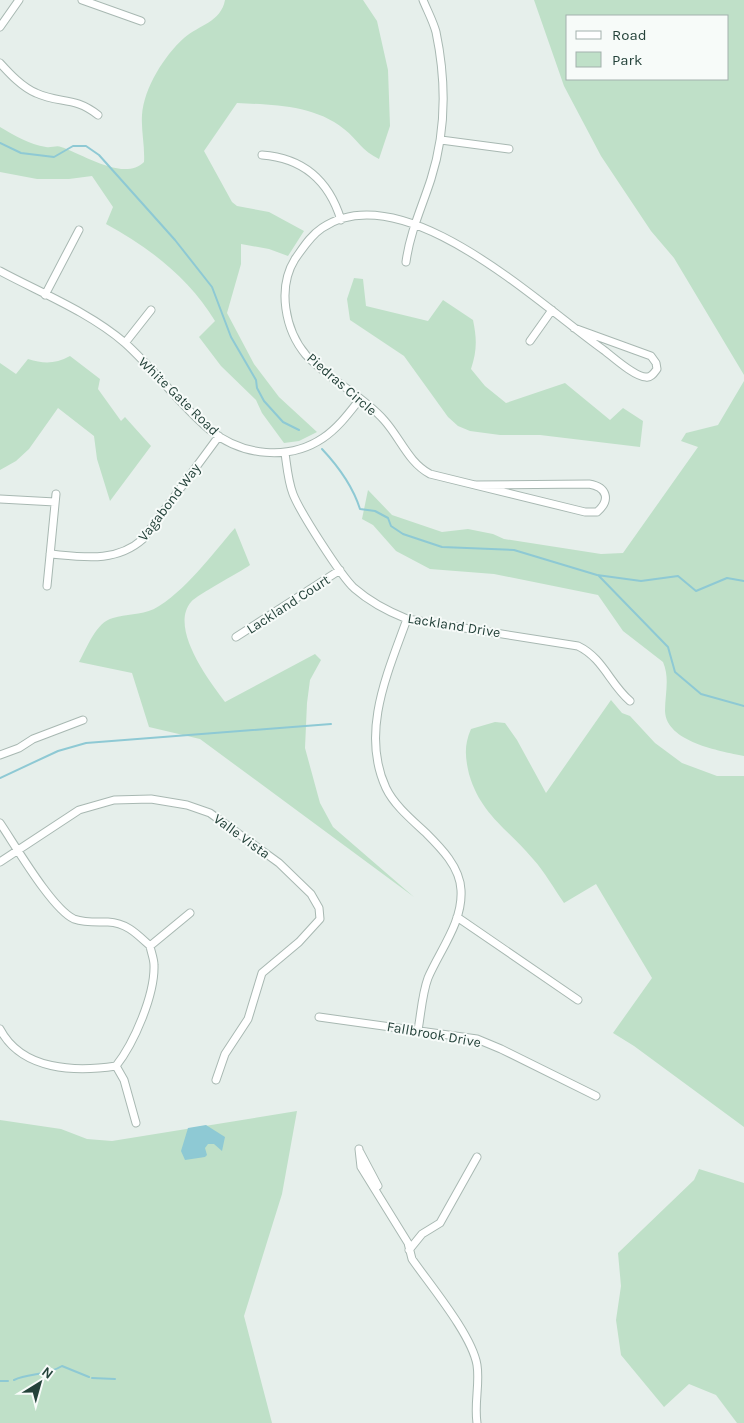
<svg xmlns="http://www.w3.org/2000/svg" width="744" height="1423" viewBox="0 0 744 1423" font-family="Karla,sans-serif">
<style>
.green{fill:#bfe0c8;fill-rule:evenodd}
.water{fill:#8ec9d4}
.lines{fill:none;stroke-linecap:round;stroke-linejoin:round}
.stream{stroke:#8ec9d4;stroke-width:2}
.minor-casing{stroke:#a8b8b2;stroke-width:9}
.minor{stroke:#fff;stroke-width:7}
.labels{text-anchor:middle;stroke-width:4;stroke-linejoin:round;paint-order:stroke}
.street-label{font-size:14px;fill:#24423a;stroke:#f7fbf9}
</style>
<rect width="100%" height="100%" fill="#e6efeb"/>
<path class="green" d="M 225,0 L 363,0 L 377,21 L 388,70 L 390,126 L 379,159 C 362,151 358,140 344,129 C 314,105 274,105 237,103 L 204,151 L 232,202 L 237,206 L 269,212 L 304,231 L 288,256 L 269,249 L 241,244 L 241,264 L 227,313 L 254,364 L 279,397 L 317,432 L 299,441 L 284,443 L 262,413 L 256,400 L 221,366 L 199,337 L 215,321 C 190,279 149,247 106,224 L 113,207 L 92,176 L 69,179 L 37,179 L 0,172 L 0,127 C 15,136 29,144 46,147 C 51,148 57,145 61,147 C 83,154 124,182 144,162 C 145,146 141,131 142,115 C 144,88 164,56 184,38 C 199,25 221,22 225,0 Z
M 534,0 L 744,0 L 744,375 L 674,258 L 651,231 L 601,156 L 564,86 ZM 568,16 L 728,16 L 728,79 L 568,79 Z
M 354,278 L 363,279 L 366,306 L 428,321 L 443,300 L 473,320 C 477,339 477,351 471,369 L 485,386 L 506,403 L 565,383 L 610,420 L 623,408 L 643,421 L 640,447 L 540,435 L 500,435 L 470,431 L 458,426 L 448,417 L 404,356 L 350,320 L 347,299 Z
M 70,356 L 100,379 L 98,389 L 121,421 L 125,417 L 151,446 L 110,501 L 97,459 L 94,436 L 58,408 L 29,449 L 16,461 L 0,470 L 0,363 L 16,374 L 28,359 C 44,364 55,364 70,356 Z
M 744,381 L 744,756 C 720,751 666,742 665,711 C 665,694 670,678 663,662 L 623,631 L 598,595 L 494,574 L 430,569 L 396,551 L 373,525 L 362,519 L 368,490 L 392,515 L 442,532 L 468,529 L 493,534 L 504,539 L 601,554 L 623,553 L 698,447 L 681,441 L 686,433 L 718,425 Z
M 235,528 L 250,565 C 239,573 198,594 191,602 C 169,628 209,681 225,702 L 315,654 L 321,660 L 310,680 L 307,703 L 305,748 L 320,803 L 333,827 L 414,897 L 200,739 L 149,727 L 132,673 L 79,662 C 87,648 96,622 113,618 C 126,614 140,615 154,609 C 184,593 213,553 235,528 Z
M 611,700 L 622,713 L 630,716 L 655,743 L 682,763 L 717,776 L 744,776 L 744,1127 L 634,1046 L 613,1033 L 652,978 L 596,884 L 564,903 C 554,889 545,872 533,859 C 507,828 481,815 469,774 C 465,757 464,745 471,729 L 495,722 L 505,723 L 517,740 L 546,793 Z
M 297,1111 L 282,1194 L 244,1316 L 272,1423 L 0,1423 L 0,1120 L 61,1129 L 87,1139 L 112,1141 Z
M 699,1169 L 744,1183 L 744,1423 L 737,1423 L 716,1395 L 689,1384 L 664,1407 L 621,1355 L 616,1320 L 621,1286 L 618,1253 L 694,1180 Z"/>
<path class="water" d="M 206,1125 L 225,1137 L 222,1151 L 214,1144 L 208,1144 L 205,1148 L 207,1155 L 205,1157 L 185,1160 L 181,1151 L 188,1128 Z"/>
<g class="lines">
<path class="stream" d="M 0,143 L 21,153 L 54,157 L 73,146 L 86,146 L 99,155 L 175,240 L 212,287 L 231,337 L 256,380 L 257,388 L 264,401 L 283,422 L 299,430
M 322,449 C 338,466 353,487 360,509 L 375,511 L 388,518 L 391,526 L 403,534 L 442,547 L 514,550 L 597,575 L 641,581 L 678,576 L 696,591 L 727,578 L 744,581
M 598,575 L 668,647 L 675,672 L 701,694 L 744,706
M 0,778 L 58,751 L 86,743 L 331,724
M 92,1378 L 115,1379
M 14,1380 C 29,1373 46,1376 62,1366 L 89,1377
M 0,1381 L 8,1381"/>
<g class="minor-casing">
<path id="minor" d="M 82,0 L 141,21
M 0,27 L 19,0
M 0,63 C 10,74 22,87 36,93 C 60,104 74,96 98,115
M 441,140 L 509,149
M 262,155 C 303,158 329,181 341,220
M 406,262 C 410,232 422,207 431,179 C 446,132 446,80 436,32 C 433,21 427,10 423,0
M 0,271 C 41,293 89,312 125,343 C 155,370 179,404 210,430 C 242,456 289,461 323,438 C 338,428 349,413 360,399
M 45,295 L 79,230
M 530,341 L 552,310
M 125,343 L 151,310
M 285,453 C 287,467 288,481 293,494 C 300,512 341,576 354,588 C 370,602 387,611 407,619 L 578,646 C 603,658 610,684 630,701
M 476,485 L 589,484 C 607,487 611,500 597,512 L 585,512 L 430,474 C 408,462 401,439 384,420 C 362,395 329,380 306,355 C 285,330 277,288 295,259 C 303,248 310,236 322,228 C 404,173 542,307 605,351 C 614,358 635,377 646,377 C 651,378 654,373 657,369 L 656,363 L 651,356 L 574,328
M 0,499 L 55,502
M 50,554 C 83,557 116,563 143,539 L 219,436
M 47,586 L 56,494
M 407,619 C 388,672 360,732 386,788 C 394,805 412,820 426,833 C 441,848 460,867 461,890 C 463,922 440,950 428,978 C 422,994 421,1014 418,1030
M 236,637 L 340,570
M 0,755 L 19,748 L 33,739 L 83,720
M 0,823 C 15,845 52,909 74,919 C 86,923 96,922 108,922 C 127,923 137,934 150,946 L 190,913
M 0,862 L 79,810 L 114,800 L 151,799 L 187,805 L 210,813 L 279,863 L 311,894 L 319,908 L 320,919 L 299,942 L 262,973 L 248,1019 L 225,1054 L 216,1080
M 457,917 L 578,1000
M 319,1017 L 477,1039 L 501,1049 L 596,1096
M 0,1029 C 22,1071 76,1072 116,1066
M 116,1066 C 134,1043 155,995 154,965 C 154,959 151,952 150,946
M 116,1066 L 124,1080 L 136,1123
M 359,1149 L 361,1167 L 408,1243 L 412,1259 C 430,1285 472,1335 477,1365 C 480,1384 474,1403 477,1423
M 360,1152 L 378,1186
M 409,1250 L 422,1234 L 440,1223 L 477,1157"/>
</g>
<use href="#minor" class="minor"/>
</g>
<g class="labels">
<g class="street-label">
<text transform="translate(342 384) rotate(41)" y="5">Piedras Circle</text>
<text transform="translate(179 396) rotate(44)" y="5">White Gate Road</text>
<text transform="translate(169 502) rotate(-53)" y="5">Vagabond Way</text>
<text transform="translate(288 604) rotate(-33)" y="5">Lackland Court</text>
<text transform="translate(454 625) rotate(9)" y="5">Lackland Drive</text>
<text transform="translate(242 836) rotate(36)" y="5">Valle Vista</text>
<text transform="translate(434 1034) rotate(10)" y="5">Fallbrook Drive</text>
</g>
</g>
<rect x="566" y="15" width="162" height="65" fill="#f7fbf9" stroke="#a3b1ad"/>
<rect x="576" y="31" width="25" height="8" fill="#ffffff" stroke="#a3b1ad"/>
<text x="612" y="40" font-size="15" fill="#24423a">Road</text>
<rect x="576" y="52" width="25" height="15" fill="#bfe0c8" stroke="#a3b1ad"/>
<text x="612" y="65" font-size="15" fill="#24423a">Park</text>
<g transform="translate(40 1383) rotate(37)" stroke="#f7fbf9" stroke-width="4" paint-order="stroke">
<path d="M0-4L9 19L0 12L-9 19Z" fill="#24423a"/>
<text y="-8" font-size="14" font-weight="bold" text-anchor="middle" fill="#24423a">N</text>
</g>
</svg>
